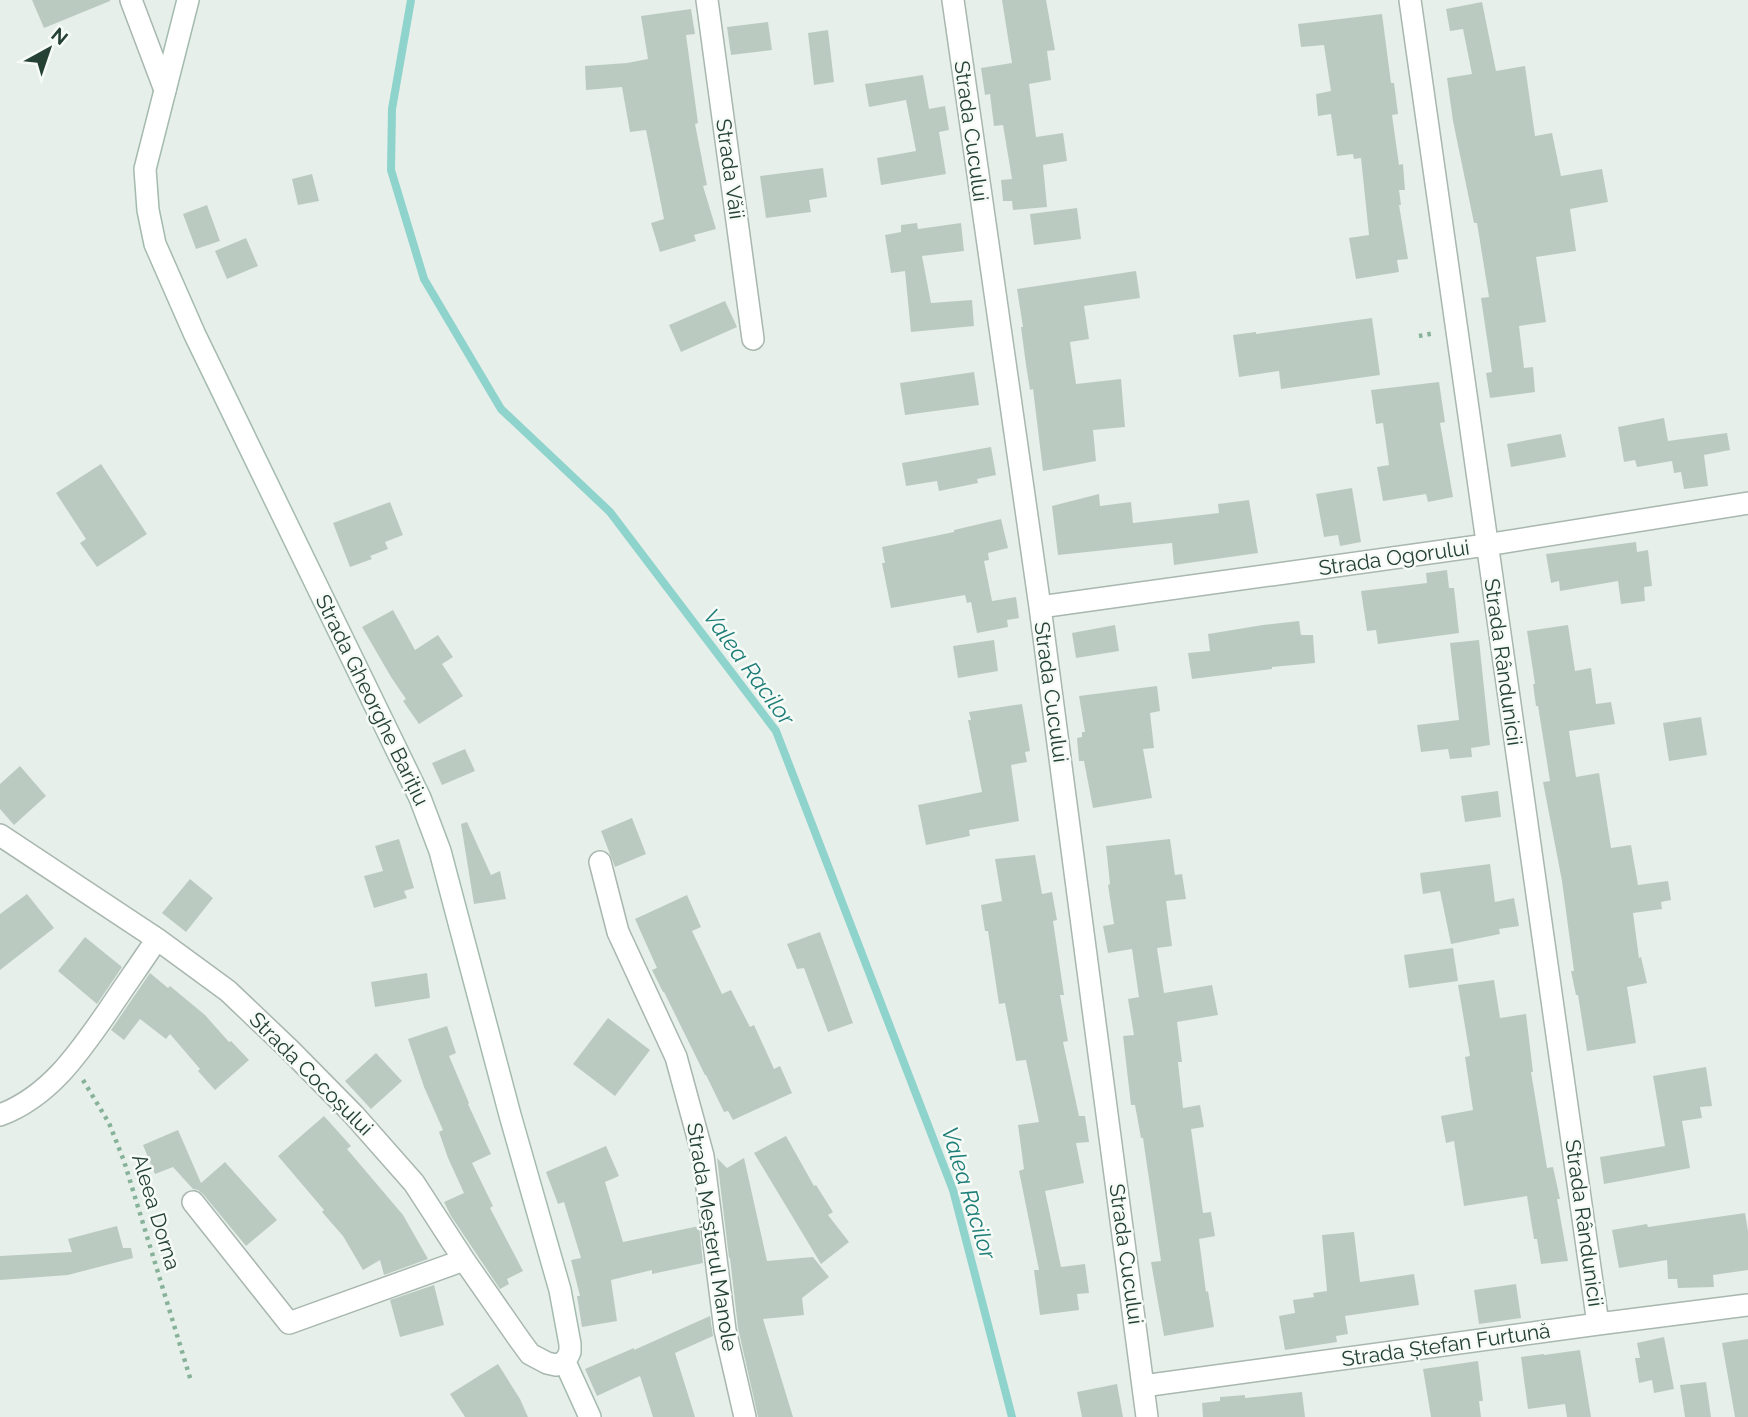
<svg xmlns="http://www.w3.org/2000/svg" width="1748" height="1417" viewBox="0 0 1748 1417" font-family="Raleway,sans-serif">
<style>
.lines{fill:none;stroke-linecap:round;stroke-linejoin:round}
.stream{stroke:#8fd3cd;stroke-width:8}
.building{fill:#bbcac1}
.minor-casing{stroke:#a8b7af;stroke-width:24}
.secondary-casing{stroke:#a4bbae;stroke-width:24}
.path{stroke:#87b29a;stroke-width:4.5;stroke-dasharray:3.5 5;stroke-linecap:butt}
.minor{stroke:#fff;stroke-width:21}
.secondary{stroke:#fff;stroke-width:21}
.labels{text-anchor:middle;stroke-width:5;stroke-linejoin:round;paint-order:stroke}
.street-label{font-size:21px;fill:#244133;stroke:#f7fbf8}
.water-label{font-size:23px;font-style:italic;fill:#1e7e77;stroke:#f7fbf8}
</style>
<rect width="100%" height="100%" fill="#e6efe9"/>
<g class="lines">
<path class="stream" d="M 411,0 L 392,109 L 391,170 L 424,279 L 501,409 L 610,512 L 776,731 L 953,1190 L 1012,1417"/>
</g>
<path class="building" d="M 32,0 L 110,0 L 110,1 L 44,28 Z
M 1002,0 L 1046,0 L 1055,50 L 1047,51 L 1051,80 L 1029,84 L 1036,137 L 1063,133 L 1067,161 L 1043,165 L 1047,207 L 1013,210 L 1012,201 L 1003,201 L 1001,180 L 1012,179 L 1003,125 L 994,126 L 990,94 L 985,95 L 981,68 L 1012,63 Z
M 1482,2 L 1496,71 L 1525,66 L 1535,136 L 1552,133 L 1561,176 L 1602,169 L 1608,202 L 1570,209 L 1576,251 L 1536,257 L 1546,322 L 1519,326 L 1524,368 L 1533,367 L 1535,392 L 1490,398 L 1486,373 L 1492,372 L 1481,298 L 1489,297 L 1477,223 L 1474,223 L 1453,121 L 1447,78 L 1472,74 L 1463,29 L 1450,31 L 1446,9 Z
M 691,9 L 695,34 L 686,35 L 698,123 L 695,124 L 707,185 L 703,186 L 716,229 L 694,235 L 696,241 L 660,252 L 651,223 L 664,219 L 646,130 L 630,132 L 622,87 L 586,90 L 585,66 L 627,63 L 648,59 L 641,16 Z
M 1382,14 L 1391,83 L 1394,83 L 1398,114 L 1392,115 L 1399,165 L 1403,164 L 1405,190 L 1399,190 L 1401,205 L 1399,205 L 1408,259 L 1397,260 L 1399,272 L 1356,279 L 1349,238 L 1369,235 L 1361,158 L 1354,159 L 1353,154 L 1337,156 L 1331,114 L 1318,116 L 1316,94 L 1331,91 L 1324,45 L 1301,47 L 1298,24 Z
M 768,22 L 772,50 L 731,55 L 727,27 Z
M 828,30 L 834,82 L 814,85 L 808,33 Z
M 923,75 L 929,109 L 945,106 L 949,130 L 939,132 L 946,174 L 881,185 L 877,158 L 916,151 L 906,100 L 869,107 L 865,84 Z
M 823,168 L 827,197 L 809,200 L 811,212 L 766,218 L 760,176 Z
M 312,174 L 319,201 L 298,205 L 292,179 Z
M 207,205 L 220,241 L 196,249 L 183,214 Z
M 1077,208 L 1081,239 L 1034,245 L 1030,214 Z
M 917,223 L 918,229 L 961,223 L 964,251 L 922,256 L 931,303 L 972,300 L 974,326 L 911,332 L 905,271 L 891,273 L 885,235 L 901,232 L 901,225 Z
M 246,238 L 258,266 L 227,279 L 215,251 Z
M 1136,271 L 1140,298 L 1084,306 L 1089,339 L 1070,342 L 1076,384 L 1121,379 L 1125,427 L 1093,430 L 1096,461 L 1043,471 L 1033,389 L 1030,390 L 1026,365 L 1021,327 L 1023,327 L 1017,289 Z
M 725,301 L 737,327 L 681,352 L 669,325 Z
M 1372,318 L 1380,375 L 1281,389 L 1279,371 L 1239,377 L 1233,335 L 1256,332 L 1256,334 Z
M 974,372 L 979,405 L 905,415 L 900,383 Z
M 1439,382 L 1445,422 L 1440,423 L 1453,497 L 1428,502 L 1426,494 L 1383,501 L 1377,467 L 1389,465 L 1383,423 L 1376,424 L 1371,390 Z
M 1664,418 L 1668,441 L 1727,433 L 1730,450 L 1704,455 L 1708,486 L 1684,489 L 1681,472 L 1674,473 L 1672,461 L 1637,467 L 1635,460 L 1624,462 L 1618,427 Z
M 1561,434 L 1566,457 L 1511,467 L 1507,444 Z
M 991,447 L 996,475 L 977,479 L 978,483 L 939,491 L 937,481 L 906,486 L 902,463 Z
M 101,464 L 147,534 L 97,567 L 80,543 L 86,539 L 56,493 Z
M 1352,488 L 1361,542 L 1340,546 L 1338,535 L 1324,537 L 1316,494 Z
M 1099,494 L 1100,506 L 1131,502 L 1133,523 L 1219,513 L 1218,504 L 1249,500 L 1258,553 L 1174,565 L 1172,543 L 1058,555 L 1052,506 Z
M 390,502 L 403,535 L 385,542 L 388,549 L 370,556 L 372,559 L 350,567 L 333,523 Z
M 1001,519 L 1008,548 L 988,553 L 989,560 L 984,561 L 992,601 L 1016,597 L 1019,618 L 1007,620 L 1008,627 L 977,633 L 971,602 L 967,603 L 965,595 L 891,608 L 882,563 L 885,563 L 882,547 L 954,532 L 954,530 Z
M 1636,542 L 1637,552 L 1648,550 L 1652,586 L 1644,587 L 1645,601 L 1621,604 L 1618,581 L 1560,591 L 1559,581 L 1551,583 L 1546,554 Z
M 1447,570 L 1449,588 L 1454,588 L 1459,633 L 1378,644 L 1376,630 L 1367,631 L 1361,591 L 1427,583 L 1426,573 Z
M 393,610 L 415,650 L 438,635 L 453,657 L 442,664 L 463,696 L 419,724 L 403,701 L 406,699 L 391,677 L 362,627 Z
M 1299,621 L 1301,635 L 1313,635 L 1315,663 L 1272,667 L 1272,669 L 1192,679 L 1188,653 L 1210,651 L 1208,634 L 1263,625 Z
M 1115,625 L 1119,651 L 1076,658 L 1072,633 Z
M 1568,625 L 1575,671 L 1591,668 L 1596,704 L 1611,702 L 1615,724 L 1569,731 L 1576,777 L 1599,773 L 1611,848 L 1631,845 L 1638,885 L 1668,881 L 1671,900 L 1661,902 L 1662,909 L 1633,913 L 1639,958 L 1641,957 L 1647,983 L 1627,987 L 1636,1043 L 1587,1051 L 1578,995 L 1576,995 L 1571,971 L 1574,971 L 1562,881 L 1543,782 L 1550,781 L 1538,706 L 1536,706 L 1533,684 L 1535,684 L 1527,631 Z
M 994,640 L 998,671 L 958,678 L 953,646 Z
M 1479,640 L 1490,745 L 1471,748 L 1472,757 L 1450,759 L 1448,749 L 1421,752 L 1417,725 L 1459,720 L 1450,643 Z
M 1157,686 L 1160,711 L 1150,713 L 1154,748 L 1143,749 L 1152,798 L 1093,808 L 1084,761 L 1079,761 L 1077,738 L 1082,737 L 1082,732 L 1085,732 L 1079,696 Z
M 1022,704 L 1030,751 L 1025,752 L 1027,762 L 1011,765 L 1019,821 L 969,830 L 970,836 L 926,845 L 918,805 L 982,792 L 968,720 L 971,720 L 969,712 Z
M 1701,717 L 1707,755 L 1669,761 L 1663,723 Z
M 465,749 L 475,771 L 442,785 L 432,763 Z
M 20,766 L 46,796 L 14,825 L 0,809 L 0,784 Z
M 1498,791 L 1501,817 L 1465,822 L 1461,796 Z
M 632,818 L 646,854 L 615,867 L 601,831 Z
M 467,822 L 491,875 L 500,871 L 506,899 L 474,904 L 461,824 Z
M 399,839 L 414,888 L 404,891 L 407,898 L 374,908 L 364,876 L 383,871 L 375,846 Z
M 1170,839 L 1175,875 L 1182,874 L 1186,899 L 1166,901 L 1172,946 L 1157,948 L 1164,993 L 1212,985 L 1218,1015 L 1177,1022 L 1182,1062 L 1178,1062 L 1183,1108 L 1200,1105 L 1204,1127 L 1191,1129 L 1203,1213 L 1211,1212 L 1215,1236 L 1199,1239 L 1206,1292 L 1208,1291 L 1214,1327 L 1164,1336 L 1151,1262 L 1161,1261 L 1143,1138 L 1141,1138 L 1135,1105 L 1131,1105 L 1123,1036 L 1134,1035 L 1128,999 L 1139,997 L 1132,949 L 1108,953 L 1103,926 L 1114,924 L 1108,885 L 1110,884 L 1106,846 Z
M 1035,855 L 1042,894 L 1052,892 L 1057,920 L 1053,921 L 1064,995 L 1060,995 L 1068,1041 L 1063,1042 L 1079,1116 L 1085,1116 L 1089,1142 L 1076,1143 L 1084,1183 L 1045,1191 L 1061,1267 L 1085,1264 L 1089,1293 L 1077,1294 L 1079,1310 L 1040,1315 L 1034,1270 L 1039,1270 L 1019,1171 L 1024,1169 L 1018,1125 L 1039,1122 L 1026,1060 L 1016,1061 L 1005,1003 L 999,1004 L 988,931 L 985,931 L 981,905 L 1002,901 L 995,859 Z
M 1490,864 L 1495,902 L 1514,898 L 1519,926 L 1499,929 L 1500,934 L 1451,944 L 1440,891 L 1423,894 L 1420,873 Z
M 190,879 L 213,898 L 186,932 L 162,913 Z
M 27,894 L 54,928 L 0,970 L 0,914 Z
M 687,895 L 701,927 L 692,931 L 722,994 L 731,990 L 750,1027 L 754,1025 L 774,1069 L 780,1066 L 792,1093 L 733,1120 L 728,1111 L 724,1112 L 706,1075 L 705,1075 L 664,992 L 663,992 L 652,970 L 657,968 L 635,919 Z
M 820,932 L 853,1023 L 828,1032 L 804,968 L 797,969 L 787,944 Z
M 85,937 L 122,967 L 97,1004 L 58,971 Z
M 1453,948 L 1458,981 L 1409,988 L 1404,955 Z
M 150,973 L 168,988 L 170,986 L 205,1015 L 229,1042 L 231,1041 L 249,1060 L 215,1090 L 198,1071 L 200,1069 L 170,1034 L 166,1039 L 140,1019 L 124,1040 L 111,1030 Z
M 427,973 L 430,998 L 375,1007 L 371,982 Z
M 1494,980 L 1500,1018 L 1526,1014 L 1533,1072 L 1531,1072 L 1547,1168 L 1553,1167 L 1560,1199 L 1557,1199 L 1568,1261 L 1541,1264 L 1537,1239 L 1534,1239 L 1527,1196 L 1464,1206 L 1454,1141 L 1446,1143 L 1441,1116 L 1473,1110 L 1465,1057 L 1470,1056 L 1458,985 Z
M 608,1018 L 650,1050 L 615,1096 L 573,1064 Z
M 447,1026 L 456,1053 L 449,1056 L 469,1103 L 468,1104 L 491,1154 L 472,1163 L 493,1206 L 490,1208 L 523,1271 L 507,1279 L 509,1284 L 500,1289 L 451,1216 L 444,1202 L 464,1193 L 448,1158 L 439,1132 L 443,1130 L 424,1087 L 408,1039 Z
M 376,1053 L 402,1081 L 371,1109 L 345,1081 Z
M 1706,1067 L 1712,1106 L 1700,1107 L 1702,1118 L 1682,1121 L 1690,1168 L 1604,1184 L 1600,1157 L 1665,1146 L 1653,1076 Z
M 324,1116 L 351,1146 L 347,1149 L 403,1215 L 428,1259 L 384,1275 L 380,1260 L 363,1270 L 343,1236 L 322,1212 L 324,1210 L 278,1156 Z
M 178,1130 L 201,1183 L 225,1162 L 277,1220 L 246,1246 L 203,1194 L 198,1190 L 193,1189 L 173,1167 L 155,1174 L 143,1145 Z
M 786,1136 L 814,1186 L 816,1185 L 833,1212 L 828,1215 L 849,1242 L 821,1264 L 754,1153 Z
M 606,1146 L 619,1176 L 605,1182 L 623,1242 L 699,1226 L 703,1263 L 652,1274 L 652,1270 L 611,1280 L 617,1321 L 582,1327 L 577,1296 L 580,1296 L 571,1260 L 581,1258 L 564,1202 L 558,1204 L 546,1172 Z
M 717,1158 L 727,1168 L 744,1158 L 767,1261 L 813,1257 L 829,1277 L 802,1298 L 804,1315 L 763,1319 L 793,1417 L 758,1417 L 738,1328 L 730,1258 L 729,1258 Z
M 1745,1213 L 1748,1231 L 1748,1270 L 1713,1275 L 1714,1287 L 1678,1288 L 1677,1279 L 1668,1279 L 1667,1260 L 1619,1268 L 1612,1230 L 1647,1224 L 1648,1227 Z
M 117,1226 L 123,1248 L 131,1248 L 133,1258 L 68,1275 L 0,1280 L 0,1256 L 72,1252 L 68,1239 Z
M 1354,1232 L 1360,1282 L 1414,1274 L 1419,1305 L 1345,1316 L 1348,1334 L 1336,1336 L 1337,1342 L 1285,1350 L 1279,1316 L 1295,1313 L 1293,1300 L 1314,1297 L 1313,1293 L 1327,1291 L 1322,1235 Z
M 1516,1284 L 1521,1318 L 1479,1324 L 1474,1290 Z
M 434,1285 L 444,1325 L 400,1337 L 390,1300 Z
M 710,1316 L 713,1336 L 675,1353 L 695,1417 L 653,1417 L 640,1376 L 597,1396 L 585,1369 L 634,1348 L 634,1350 Z
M 1664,1337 L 1674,1389 L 1654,1393 L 1652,1380 L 1639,1383 L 1635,1358 L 1640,1358 L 1637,1343 Z
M 1748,1339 L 1748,1417 L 1735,1417 L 1722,1343 Z
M 1580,1350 L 1591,1417 L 1567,1417 L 1565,1404 L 1528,1409 L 1521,1357 L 1544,1354 L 1544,1355 Z
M 1478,1361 L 1483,1401 L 1479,1401 L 1481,1417 L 1431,1417 L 1423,1369 Z
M 498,1364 L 520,1399 L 528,1417 L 465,1417 L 450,1394 Z
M 1706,1382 L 1711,1417 L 1685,1417 L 1680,1385 Z
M 1117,1384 L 1123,1417 L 1082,1417 L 1077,1392 Z
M 1302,1392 L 1305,1417 L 1203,1417 L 1202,1403 L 1220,1401 L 1220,1397 L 1245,1395 L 1245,1398 Z"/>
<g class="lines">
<g class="minor-casing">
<path id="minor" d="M 131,0 L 165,90
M 707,0 L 753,339
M 953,0 L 1040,607 L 1147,1417
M 1410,0 L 1598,1324
M 1040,607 L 1486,545 L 1748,503
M 0,835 L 157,939 L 228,991 L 290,1050 L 354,1115 L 414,1183 L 464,1260 L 519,1339 L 530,1354 L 547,1363 L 556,1365 L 565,1362
M 600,862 L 618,932 L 676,1057 L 703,1156 L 725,1330 L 745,1417
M 0,1115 C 49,1097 79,1053 108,1011 C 124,987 141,963 157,939
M 193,1202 L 289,1323 L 464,1260
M 1143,1386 L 1598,1324 L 1748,1305"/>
</g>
<g class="secondary-casing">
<path id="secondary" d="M 188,0 L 145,169 L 148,210 L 155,244 L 195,335 L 420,798 L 440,851 L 510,1115 L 560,1290 L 570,1344 L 570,1352 L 565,1362 L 590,1417"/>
</g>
<path class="path" d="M 1419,336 L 1435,333
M 83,1080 L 109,1123 L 124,1161 L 191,1381"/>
<use href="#minor" class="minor"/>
<use href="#secondary" class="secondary"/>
</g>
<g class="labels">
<g class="street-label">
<text transform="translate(971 131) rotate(82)" y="7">Strada Cucului</text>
<text transform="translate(730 169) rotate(82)" y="7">Strada Văii</text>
<text transform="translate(1394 558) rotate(-8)" y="7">Strada Ogorului</text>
<text transform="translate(1503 662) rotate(82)" y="7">Strada Rândunicii</text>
<text transform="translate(1051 692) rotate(82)" y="7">Strada Cucului</text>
<text transform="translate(372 700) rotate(64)" y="7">Strada Gheorghe Barițiu</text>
<text transform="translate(311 1074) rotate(45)" y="7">Strada Cocoșului</text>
<text transform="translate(156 1212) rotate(73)" y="7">Aleea Dorna</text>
<text transform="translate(1584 1223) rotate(82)" y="7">Strada Rândunicii</text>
<text transform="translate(712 1237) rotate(81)" y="7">Strada Meșterul Manole</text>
<text transform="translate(1126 1254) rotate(82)" y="7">Strada Cucului</text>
<text transform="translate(1446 1345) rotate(-8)" y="7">Strada Ștefan Furtună</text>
</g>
<g class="water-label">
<text transform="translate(749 667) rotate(54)" y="8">Valea Racilor</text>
<text transform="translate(969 1193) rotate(73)" y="8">Valea Racilor</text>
</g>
</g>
<g transform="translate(49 49) rotate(40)" stroke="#f7fbf8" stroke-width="5" paint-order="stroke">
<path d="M0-5L12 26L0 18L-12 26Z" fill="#244133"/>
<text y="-10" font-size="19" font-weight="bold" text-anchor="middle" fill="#244133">N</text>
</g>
</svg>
